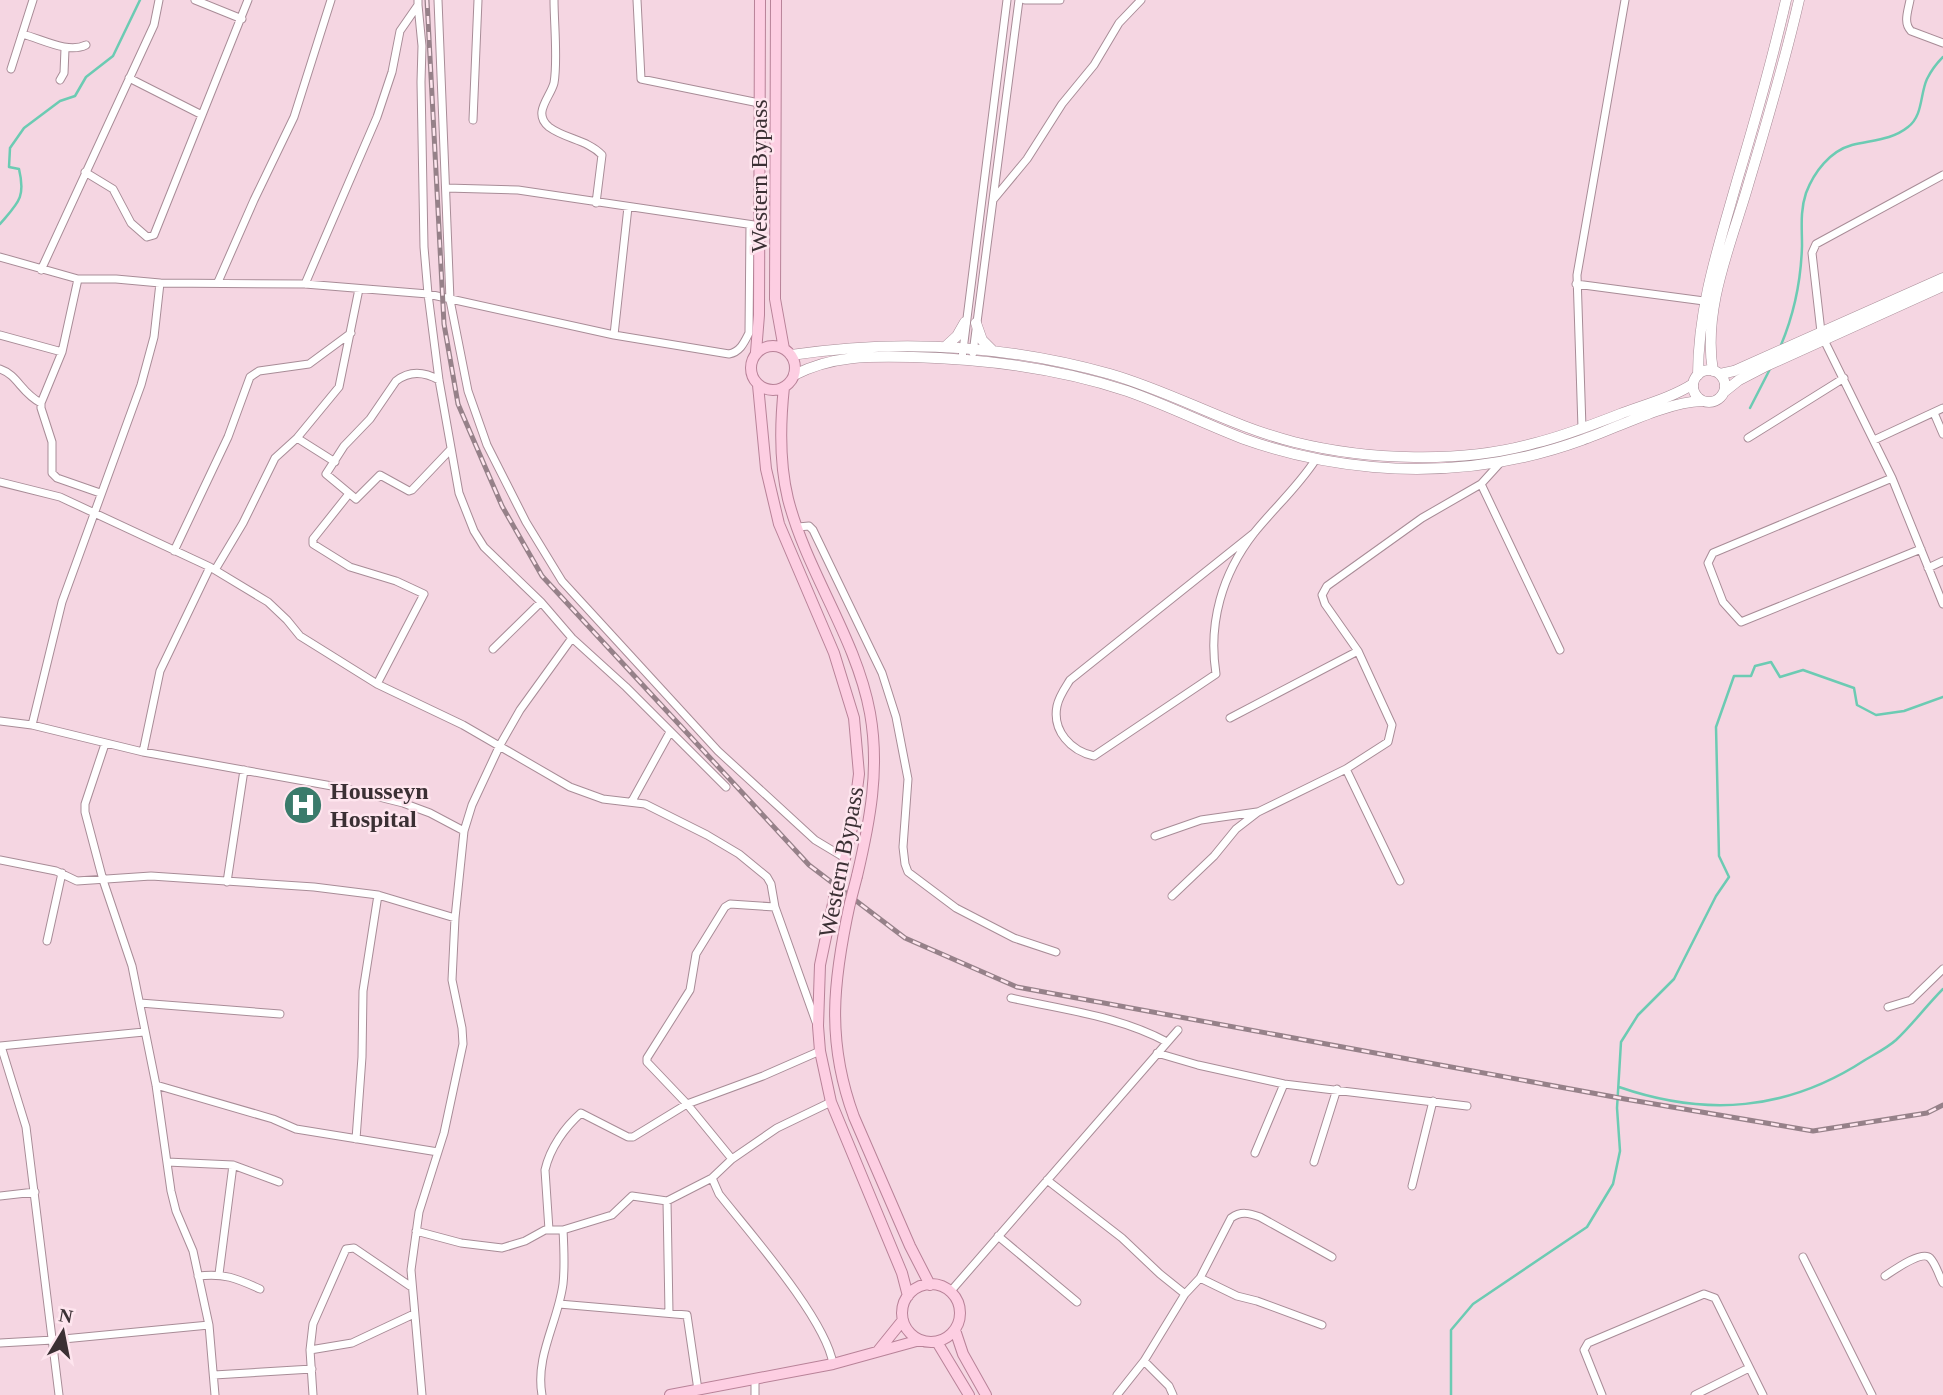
<svg xmlns="http://www.w3.org/2000/svg" width="1943" height="1395" viewBox="0 0 1943 1395" font-family="Georgia,serif">
<style>
.lines{fill:none;stroke-linecap:round;stroke-linejoin:round}
.stream{stroke:#6ccbb3;stroke-width:2.5}
.street-casing{stroke:#a88c97;stroke-width:9}
.secondary-casing{stroke:#a88c97;stroke-width:11}
.primary-casing{stroke:#b88298;stroke-width:12}
.street{stroke:#fff;stroke-width:7}
.secondary{stroke:#fff;stroke-width:10}
.primary{stroke:#fdcee2;stroke-width:10}
.rail-casing{stroke:#968189;stroke-width:5}
.rail{stroke:#fee5ee;stroke-width:2.5;stroke-dasharray:8;stroke-linecap:butt}
.primary-bridge-casing{stroke:#b88298;stroke-width:12;stroke-linecap:butt}
.primary-bridge{stroke:#fdcee2;stroke-width:10}
.labels{text-anchor:middle;stroke-width:5;stroke-linejoin:round;paint-order:stroke}
.street-label{font-size:24px;fill:#3b3034;stroke:#fee5ee}
.poi-label{font-size:24px;font-weight:bold;fill:#3b3034;stroke:#fee5ee;text-anchor:start}
</style>
<rect width="100%" height="100%" fill="#f5d6e2"/>
<g class="lines">
<path class="stream" d="M 0,224 C 18,203 26,198 19,169 L 9,167 L 10,148 L 24,128 L 60,101 L 75,96 L 86,77 L 113,56 L 140,0
M 1781,345 C 1794,314 1801,280 1802,246 C 1802,227 1800,211 1806,193 C 1814,172 1830,151 1852,145 C 1872,140 1892,140 1908,127 C 1923,116 1920,94 1927,79 C 1931,71 1937,63 1943,57
M 1750,408 L 1771,367
M 1619,1087 C 1706,1117 1787,1111 1865,1060 C 1875,1054 1887,1048 1896,1040 C 1913,1024 1927,1005 1943,989
M 1451,1395 L 1451,1330 L 1473,1304 L 1587,1227 L 1613,1184 L 1620,1151 L 1617,1108 L 1621,1042 L 1638,1015 L 1674,979 L 1716,896 L 1729,877 L 1719,856 L 1716,727 L 1734,676 L 1751,676 L 1755,666 L 1771,662 L 1780,677 L 1803,670 L 1854,688 L 1857,705 L 1876,715 L 1904,711 L 1943,697"/>
<g class="street-casing">
<path id="street" d="M 195,0 L 242,19
M 438,0 L 450,300 L 468,391 L 487,445 L 526,522 L 562,581 L 718,751 L 815,840 L 845,858
M 554,0 C 554,23 558,61 554,83 C 550,98 532,113 549,127 C 565,139 588,140 602,155 L 596,203
M 637,0 L 641,79 L 759,103
M 1025,0 L 1060,0
M 1910,0 C 1908,11 1903,23 1911,31 L 1943,43
M 418,5 L 422,46 L 421,82 L 424,247 L 428,294 L 439,380 L 459,493 L 474,531 L 484,547 L 541,602 L 572,638 L 626,687 L 726,787
M 22,34 C 42,39 68,54 86,45
M 11,69 L 33,0
M 129,78 L 202,115
M 60,80 L 64,73 L 65,49
M 473,120 L 478,0
M 85,172 L 113,189 L 131,223 L 147,237 L 154,235 L 248,0
M 446,188 L 518,190 L 754,225
M 993,200 L 1027,159 L 1062,104 L 1094,65 L 1119,23 L 1141,0
M 0,257 L 78,279 L 116,279 L 160,283 L 305,284 L 428,294 L 614,335 L 729,354 C 740,352 744,343 749,333 L 750,225
M 41,270 L 154,25 L 159,0
M 78,279 L 62,352 L 41,403 L 41,408 L 52,442 L 52,473 L 57,478 L 100,493
M 218,282 L 254,200 L 294,117 L 331,0
M 305,284 L 377,117 L 392,72 L 400,31 L 418,5 L 418,0
M 1576,284 L 1704,301
M 1821,332 L 1812,253 L 1816,244 L 1943,175
M 0,335 L 62,352
M 614,335 L 628,207
M 1824,340 L 1892,478 L 1943,604
M 973,353 L 1019,0
M 962,358 L 1007,0
M 0,369 C 18,375 21,393 41,403
M 439,380 C 425,372 410,370 396,381 L 370,419 L 344,446 L 326,474 L 356,499 L 380,475 L 409,491 L 412,490 L 451,449
M 1934,413 L 1943,434
M 1582,428 L 1577,275 L 1625,0
M 297,438 L 335,462
M 1748,438 L 1844,378
M 1874,440 L 1943,408
M 1892,478 L 1713,553 L 1708,563 L 1723,602 L 1741,622 L 1921,549
M 0,482 L 60,497 L 210,567 L 268,602 L 287,620 L 300,636 L 377,684 L 463,725 L 570,787 L 603,799 L 645,804 L 707,835 L 739,854 L 767,877 L 771,884 L 775,907 L 816,1022
M 1481,484 L 1560,650
M 348,495 L 313,539 L 313,544 L 350,567 L 396,581 L 424,594 L 377,684
M 798,527 L 809,526 L 813,530 L 882,673 L 896,717 L 908,779 L 903,847 L 905,864 L 908,872 L 956,908 L 1014,938 L 1056,952
M 1254,533 L 1070,680 C 1065,688 1059,696 1057,706 C 1052,731 1071,751 1094,756 L 1216,674 C 1208,623 1222,574 1254,533 C 1274,508 1298,487 1316,459
M 174,551 L 228,437 L 250,377 L 259,371 L 309,364 L 351,333
M 1928,568 L 1943,561
M 215,570 L 243,523 L 275,458 L 297,438 L 339,387 L 359,289
M 493,649 L 541,602
M 1230,718 L 1358,651
M 0,721 L 32,725 L 143,752 L 343,788 L 403,803 L 430,813 L 464,831
M 32,725 L 62,602 L 141,385 L 154,337 L 160,283
M 105,744 L 85,804 L 85,812 L 103,880 L 132,966 L 156,1085 L 171,1191 L 176,1211 L 193,1251 L 209,1325 L 215,1395
M 143,752 L 160,671 L 210,567
M 1346,769 L 1400,881
M 632,801 L 670,732
M 1155,836 L 1201,820 L 1257,812
M 0,860 L 56,871 L 77,881 L 151,876 L 314,887 L 378,895 L 455,918
M 227,882 L 244,770
M 1172,896 L 1214,856 L 1236,829 L 1258,812 L 1346,769 L 1388,742 L 1392,725 L 1358,651 L 1325,604 L 1322,595 L 1327,586 L 1422,518 L 1481,484 L 1501,462
M 47,941 L 62,873
M 1011,998 C 1064,1010 1119,1016 1167,1042
M 140,1003 L 280,1014
M 1888,1007 L 1911,1000 L 1943,969
M 0,1046 L 144,1032
M 1,1046 L 26,1127 L 59,1395
M 1157,1053 L 1198,1065 L 1284,1084 L 1467,1106
M 156,1085 L 273,1119 L 296,1129 L 438,1152
M 356,1139 L 362,1057 L 363,991 L 378,895
M 1255,1153 L 1284,1084
M 732,1159 L 687,1104 L 647,1062 L 647,1058 L 690,990 L 696,954 L 725,907 L 730,904 L 775,907
M 167,1162 L 233,1165 L 279,1182
M 1314,1162 L 1337,1089
M 712,1178 L 719,1194 C 749,1232 826,1319 833,1364
M 1047,1180 L 1122,1238 L 1160,1274 L 1185,1294
M 1412,1186 L 1433,1101
M 0,1196 L 35,1192
M 667,1201 L 669,1313
M 549,1230 L 545,1170 C 550,1148 565,1127 581,1113 L 628,1137 L 633,1137 L 687,1104 L 763,1076 L 820,1051
M 416,1231 L 461,1243 L 502,1248 L 525,1241 L 545,1230 L 563,1230
M 998,1236 L 1077,1302
M 1803,1257 L 1872,1395
M 219,1274 L 233,1165
M 198,1276 C 224,1273 236,1278 260,1289
M 1885,1276 C 1894,1270 1922,1250 1930,1258 C 1936,1264 1939,1276 1943,1283
M 1200,1278 L 1237,1296 L 1257,1301 L 1322,1325
M 950,1292 L 1178,1030
M 559,1304 L 687,1315 L 698,1390
M 0,1343 L 53,1340 L 209,1325
M 310,1350 L 352,1343 L 414,1314
M 1144,1361 L 1169,1386 L 1173,1395
M 214,1375 L 312,1369
M 313,1395 L 310,1350 L 313,1324 L 346,1249 L 354,1248 L 410,1286
M 422,1395 L 411,1270 L 419,1212 L 444,1133 L 463,1044 L 462,1028 L 452,980 L 455,918 L 464,831 L 472,805 L 500,745 L 520,710 L 572,638
M 542,1395 C 535,1356 558,1322 563,1284 C 565,1266 564,1248 563,1230 L 612,1215 L 632,1196 L 667,1201 L 712,1178 L 732,1159 L 777,1128 L 831,1102
M 755,1395 L 755,1379
M 1117,1395 L 1144,1361 L 1185,1294 L 1200,1278 L 1231,1218 C 1241,1211 1249,1213 1260,1217 L 1332,1257
M 1602,1395 L 1584,1350 L 1588,1343 L 1704,1294 L 1715,1298 L 1763,1395
M 1695,1395 L 1749,1368"/>
</g>
<g class="secondary-casing">
<path id="secondary" d="M 976,323 L 982,340 L 993,351
M 945,347 L 957,336 L 965,322
M 791,355 C 897,339 1006,345 1110,374 C 1173,392 1230,426 1294,442 C 1366,460 1462,464 1535,443 C 1564,436 1592,425 1620,414 C 1644,405 1671,398 1693,384
M1693 386a16 16 0 1 1 32 0a16 16 0 1 1-32 0Z
M 1713,371 C 1702,308 1732,242 1749,182 C 1767,122 1785,61 1799,0
M 1720,374 L 1734,371 L 1943,278
M 794,375 C 833,355 870,356 913,357 C 985,359 1058,368 1127,391 C 1167,405 1205,424 1244,439 C 1286,454 1330,463 1373,467 C 1444,473 1516,464 1582,440 C 1617,428 1666,402 1702,401
M 1698,375 C 1698,307 1719,245 1737,181 C 1755,121 1772,61 1786,0
M 1724,392 L 1739,380 L 1764,367 L 1943,286"/>
</g>
<g class="primary-casing">
<path id="primary" d="M 776,0 L 775,299 L 784,349
M751 368a22 22 0 1 1 44 0a22 22 0 1 1-44 0Z
M 756,352 L 759,315 L 760,0
M 758,385 L 766,469 L 779,524 L 834,653 L 854,718 L 859,774 L 852,828 L 842,872
M 784,387 C 780,424 779,462 788,499 C 807,573 856,637 870,713 C 880,769 870,821 857,876
M 834,899 L 820,965 L 818,1026 L 820,1051 L 831,1102 L 902,1273 L 908,1296
M 850,903 C 833,981 826,1041 854,1117 L 910,1246 L 930,1285
M902 1313a29 29 0 1 1 58 0a29 29 0 1 1-58 0Z
M 955,1330 L 963,1354 L 986,1395
M 937,1342 L 969,1395
M 878,1351 L 903,1320
M 670,1395 L 833,1364 L 920,1340"/>
</g>
<use href="#street" class="street"/>
<use href="#secondary" class="secondary"/>
<use href="#primary" class="primary"/>
<g class="rail-casing">
<path id="rail" d="M 427,0 L 444,324 L 458,404 L 502,506 L 542,576 L 809,865 L 905,938 L 1017,987 L 1625,1099 L 1813,1131 L 1927,1113 L 1943,1105"/>
</g>
<use href="#rail" class="rail"/>
<g class="primary-bridge-casing">
<path id="primary-bridge" d="M 834,899 L 842,872
M 850,903 L 857,876"/>
</g>
<use href="#primary-bridge" class="primary-bridge"/>
</g>
<defs>
<g id="hospital-disc" transform="scale(2.0125)"><circle r="9.5" fill="#3a7b6b" stroke="#fee5ee"/><path d="M-5-5h3v3.5h4V-5h3V5h-3V1.5h-4V5h-3Z" fill="#fff"/></g>
</defs>
<g fill-rule="evenodd">
<use href="#hospital-disc" x="303" y="805"/>
</g>
<g class="labels">
<g class="street-label">
<text transform="translate(759 176) rotate(-90)" y="8">Western Bypass</text>
<text transform="translate(841 862) rotate(-79)" y="8">Western Bypass</text>
</g>
<g class="poi-label">
<text x="330" y="799">Housseyn<tspan x="330" dy="28">Hospital</tspan></text>
</g>
</g>
<g transform="translate(63 1332) rotate(10)" stroke="#fee5ee" stroke-width="5" paint-order="stroke">
<path d="M0-5L12 26L0 18L-12 26Z" fill="#3b3034"/>
<text y="-10" font-size="19" font-weight="bold" text-anchor="middle" fill="#3b3034">N</text>
</g>
</svg>
